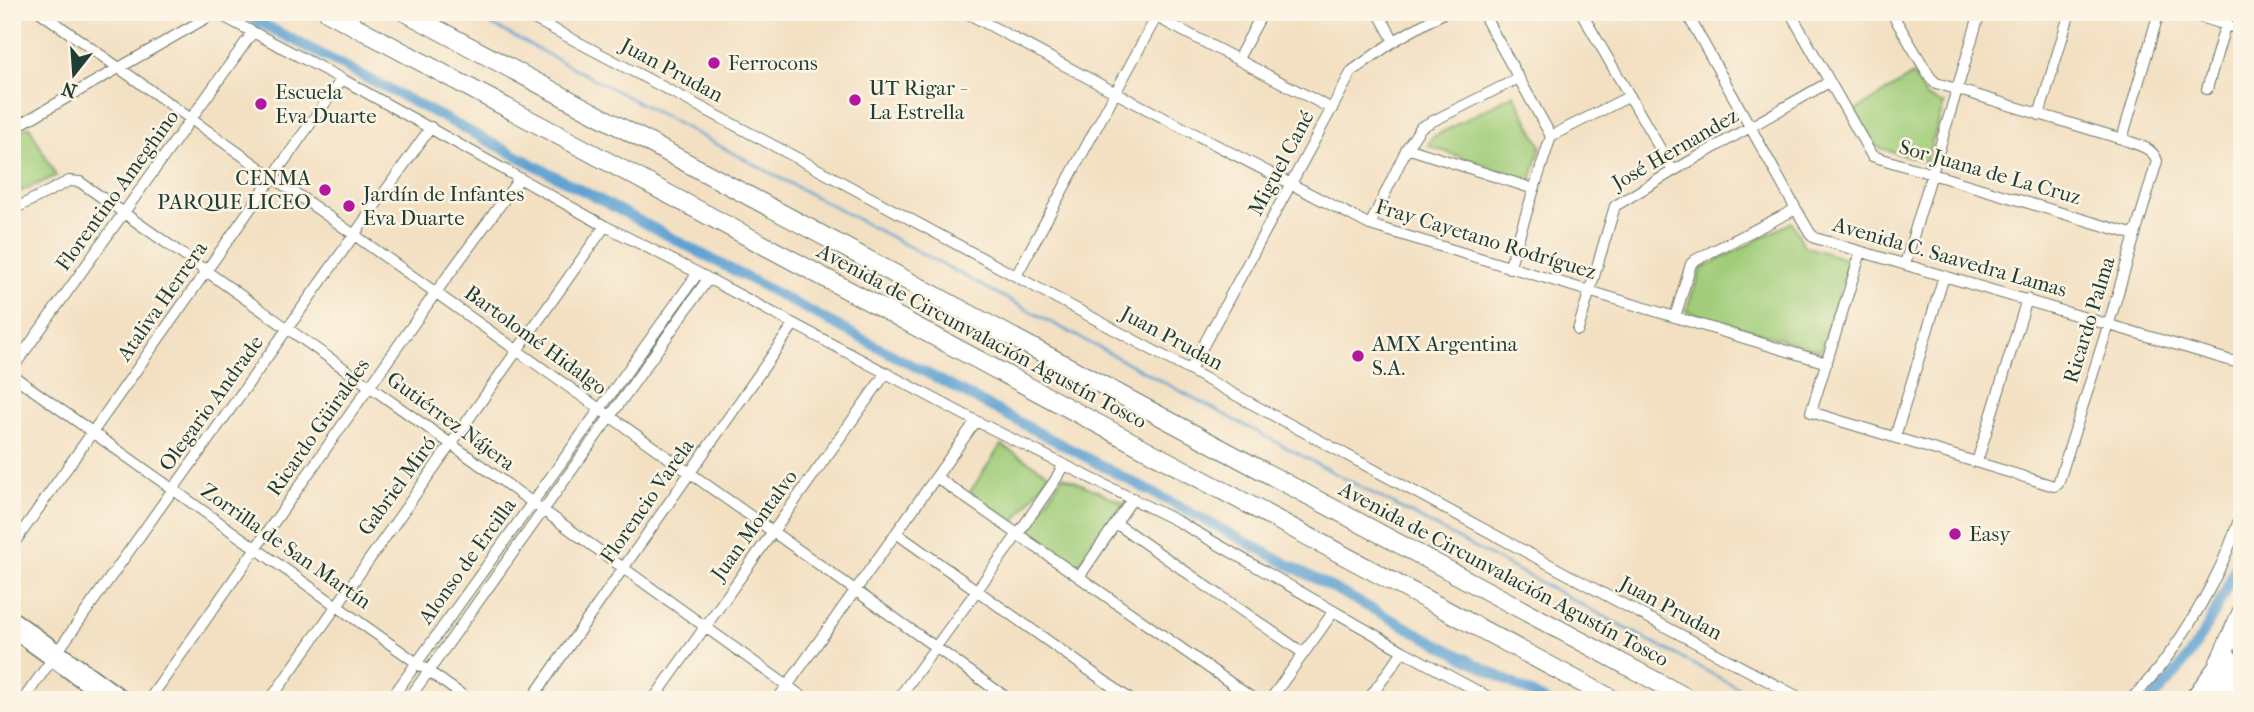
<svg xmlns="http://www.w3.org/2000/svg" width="2254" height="712" viewBox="0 0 2254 712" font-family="'IM FELL French Canon',serif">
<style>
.green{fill:#a1cd7a;stroke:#608557;stroke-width:2}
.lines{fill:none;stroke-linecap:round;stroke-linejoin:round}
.stream{stroke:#5ea2d2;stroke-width:2.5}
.canal{stroke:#5ea2d2;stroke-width:10}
.minor-casing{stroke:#697666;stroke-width:12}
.tertiary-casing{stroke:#697666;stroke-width:15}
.primary-casing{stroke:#697666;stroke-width:18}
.motorway-casing{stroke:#697666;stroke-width:20}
.minor{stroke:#fff;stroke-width:10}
.tertiary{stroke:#fff;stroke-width:12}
.primary{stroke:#fff;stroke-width:16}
.motorway{stroke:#fff;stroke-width:18}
.poi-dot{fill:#b5179e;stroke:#fcf5e5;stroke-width:2.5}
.labels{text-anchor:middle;stroke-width:5;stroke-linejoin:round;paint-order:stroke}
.poi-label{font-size:21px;fill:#1f3d34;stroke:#fcf5e5;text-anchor:start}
.street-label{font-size:21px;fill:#1f3d34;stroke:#fcf5e5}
</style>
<rect width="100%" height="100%" fill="#fcf5e5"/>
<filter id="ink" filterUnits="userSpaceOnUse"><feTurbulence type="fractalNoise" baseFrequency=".0143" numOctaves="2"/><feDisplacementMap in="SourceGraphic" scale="14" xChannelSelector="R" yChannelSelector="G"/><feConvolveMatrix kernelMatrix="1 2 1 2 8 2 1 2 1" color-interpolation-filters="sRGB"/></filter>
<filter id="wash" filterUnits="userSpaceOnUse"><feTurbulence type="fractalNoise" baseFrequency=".00686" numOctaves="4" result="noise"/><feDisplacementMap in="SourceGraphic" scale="28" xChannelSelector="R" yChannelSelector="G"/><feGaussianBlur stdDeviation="1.57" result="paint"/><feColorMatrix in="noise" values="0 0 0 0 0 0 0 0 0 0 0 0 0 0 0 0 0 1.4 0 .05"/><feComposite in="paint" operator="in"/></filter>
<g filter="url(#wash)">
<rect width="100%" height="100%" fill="#f3e0c2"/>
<path class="green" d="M 1913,75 L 1926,97 L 1944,104 L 1926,162 L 1877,147 L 1855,111 Z
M 1514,94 L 1541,146 L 1531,181 L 1428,146 L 1431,138 Z
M 29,126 L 56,176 L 12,195 L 12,136 Z
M 1792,222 L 1804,246 L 1849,260 L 1821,351 L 1686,311 L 1701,269 Z
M 1001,445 L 1049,474 L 1014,523 L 970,492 Z
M 1063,476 L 1124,503 L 1077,567 L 1027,531 Z"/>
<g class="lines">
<path class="stream" d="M 468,12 L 1761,700"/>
<path class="canal" d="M 240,12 L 523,159 L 1544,700
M 2151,700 C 2194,660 2222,605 2242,550"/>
</g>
</g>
<g filter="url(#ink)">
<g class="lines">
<g class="minor-casing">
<path id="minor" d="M 40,12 L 1010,700
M 215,12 L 342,79 L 605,226 L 698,273 L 976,421 L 1179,522 L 1403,651 L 1494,700
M 521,12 L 797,158 L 1615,600 L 1804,700
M 965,12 L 1116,93 L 1370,225 L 1827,363
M 1147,12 L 1332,109
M 1378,12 L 1394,41
M 1482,12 L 1551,136
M 1581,12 L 1673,171
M 1686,12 L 1796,209 L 1810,233 L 1815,238 L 2242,364
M 1790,12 L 1872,156 L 2135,235
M 2184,12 L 2242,30
M 1238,59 L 1263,12
M 2207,89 L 2229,12
M 2039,115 L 2070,12
M 12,129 L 215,13
M 2122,139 L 2159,12
M 1407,148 L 1534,189
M 12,210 L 69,181 L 80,182 L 451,444 L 807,700
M 1370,225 L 1407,148 L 1421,127 L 1519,78
M 1861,252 L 1811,412 L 2054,486 L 2058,484 L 2109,323 L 2157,161 C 2153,147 2135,144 2122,139 L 1936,83 L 1930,77 L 1891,12
M 1905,264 L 1980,12
M 1509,268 L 1551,136 L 1630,96
M 1016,276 L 1159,12
M 1675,317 L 1691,264 L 1695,260 L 1796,209
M 1578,330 L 1615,206 L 1673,171 L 1829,82
M 12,369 L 253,32
M 1190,370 L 1352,71 L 1394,41 L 1445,12
M 12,375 L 469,700
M 1895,437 L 1944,276
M 1977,462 L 2027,299
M 936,477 L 1255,700
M 1117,524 L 1303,653
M 896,533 L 1131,700
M 12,546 L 342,79
M 1079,577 L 1133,498
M 23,700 L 431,127
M 149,700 L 436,292 L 520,178
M 270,700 L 605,226
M 390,700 L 698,273
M 408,700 L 708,279
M 531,700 L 794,324
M 653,700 L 886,373
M 777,700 L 976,421
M 897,700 L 1018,534 L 1056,479 L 1063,465
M 1270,700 L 1334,611
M 1368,700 L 1403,651
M 2130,700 C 2177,655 2224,572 2242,510"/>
</g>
<g class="tertiary-casing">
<path id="tertiary" d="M 12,617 L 127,700
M 12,631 L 107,700"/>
</g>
<g class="primary-casing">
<path id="primary" d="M 2214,700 L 2228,656
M 2229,700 L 2242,658"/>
</g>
<g class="motorway-casing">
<path id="motorway" d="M 328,12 L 1614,700
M 405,12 L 1691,700
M 2193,700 L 2216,669 L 2242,611"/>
</g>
<use href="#minor" class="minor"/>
<use href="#tertiary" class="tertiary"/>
<use href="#primary" class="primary"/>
<use href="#motorway" class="motorway"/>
</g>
</g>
<g class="poi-dot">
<circle cx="714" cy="63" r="7"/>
<circle cx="855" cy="100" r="7"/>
<circle cx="261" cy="104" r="7"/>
<circle cx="325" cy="190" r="7"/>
<circle cx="349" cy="206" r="7"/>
<circle cx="1358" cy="356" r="7"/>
<circle cx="1955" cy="534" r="7"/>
</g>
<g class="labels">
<g class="poi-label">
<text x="728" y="70">Ferrocons</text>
<text x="869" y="95">UT Rigar -<tspan x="869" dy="24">La Estrella</tspan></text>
<text x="275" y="99">Escuela<tspan x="275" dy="24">Eva Duarte</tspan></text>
<text x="311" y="185" text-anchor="end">CENMA<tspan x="311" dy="24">PARQUE LICEO</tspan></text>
<text x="363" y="201">Jardín de Infantes<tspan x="363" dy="24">Eva Duarte</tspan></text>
<text x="1372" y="351">AMX Argentina<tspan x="1372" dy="24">S.A.</tspan></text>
<text x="1969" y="541">Easy</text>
</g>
<g class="street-label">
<text transform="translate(672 70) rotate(28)" y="7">Juan Prudan</text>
<text transform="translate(1675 149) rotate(-30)" y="7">José Hernandez</text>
<text transform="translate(1281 163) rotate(-62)" y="7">Miguel Cané</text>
<text transform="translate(1990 172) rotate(16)" y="7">Sor Juana de La Cruz</text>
<text transform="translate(117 190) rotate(-54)" y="7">Florentino Ameghino</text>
<text transform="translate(1486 239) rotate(17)" y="7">Fray Cayetano Rodríguez</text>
<text transform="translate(1950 257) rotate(16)" y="7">Avenida C. Saavedra Lamas</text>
<text transform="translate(162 301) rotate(-55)" y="7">Ataliva Herrera</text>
<text transform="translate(2089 320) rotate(-73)" y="7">Ricardo Palma</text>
<text transform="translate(982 336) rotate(28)" y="7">Avenida de Circunvalación Agustín Tosco</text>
<text transform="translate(1172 338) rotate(28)" y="7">Juan Prudan</text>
<text transform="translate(536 340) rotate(36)" y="7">Bartolomé Hidalgo</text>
<text transform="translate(211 403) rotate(-54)" y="7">Olegario Andrade</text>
<text transform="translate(451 421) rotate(36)" y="7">Gutiérrez Nájera</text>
<text transform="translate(318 427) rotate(-55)" y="7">Ricardo Güiraldes</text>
<text transform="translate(397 486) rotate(-54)" y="7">Gabriel Miró</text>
<text transform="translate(647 501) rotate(-55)" y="7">Florencio Varela</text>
<text transform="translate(754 525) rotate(-54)" y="7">Juan Montalvo</text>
<text transform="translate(286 546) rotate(35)" y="7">Zorrilla de San Martín</text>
<text transform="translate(467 561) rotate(-54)" y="7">Alonso de Ercilla</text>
<text transform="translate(1504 574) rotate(28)" y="7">Avenida de Circunvalación Agustín Tosco</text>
<text transform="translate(1671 608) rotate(28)" y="7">Juan Prudan</text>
</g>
</g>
<rect width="2254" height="712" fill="none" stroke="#fcf5e5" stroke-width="42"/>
<g transform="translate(74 74) rotate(197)" stroke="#fcf5e5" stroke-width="5" paint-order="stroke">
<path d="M0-5L12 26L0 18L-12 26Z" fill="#1f3d34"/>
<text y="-10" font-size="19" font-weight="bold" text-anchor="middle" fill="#1f3d34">N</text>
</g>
</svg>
